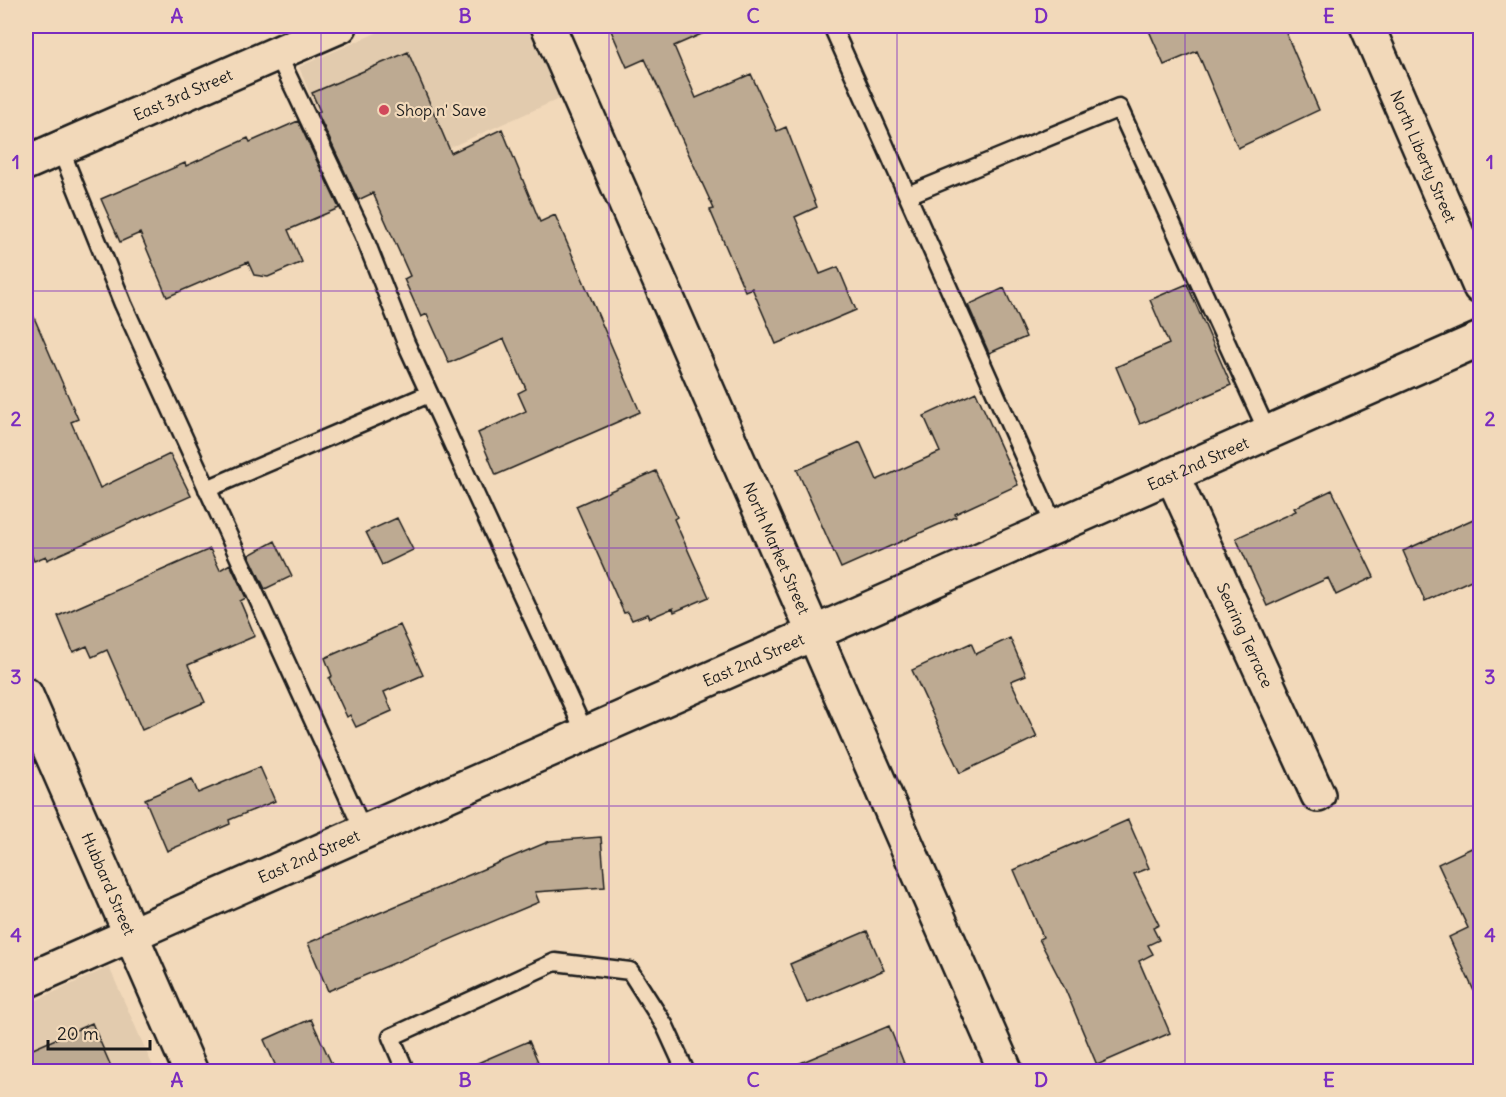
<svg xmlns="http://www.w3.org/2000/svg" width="1506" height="1097" viewBox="0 0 1506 1097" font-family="Delius,sans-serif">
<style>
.built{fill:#e2cbae}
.building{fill:#bdaa92;stroke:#1c1c1c;stroke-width:1.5}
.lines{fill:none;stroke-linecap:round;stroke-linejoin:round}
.lane-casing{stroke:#1c1c1c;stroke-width:21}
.street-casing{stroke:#1c1c1c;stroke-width:38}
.secondary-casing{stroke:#1c1c1c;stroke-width:38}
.lane{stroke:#f2d9ba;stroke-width:16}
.street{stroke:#f2d9ba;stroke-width:33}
.secondary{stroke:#f2d9ba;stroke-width:33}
.grid{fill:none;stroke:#7b2cbf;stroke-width:1.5;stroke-opacity:0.55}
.poi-dot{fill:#d1495b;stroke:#f2d9ba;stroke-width:2}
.labels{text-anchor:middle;stroke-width:4.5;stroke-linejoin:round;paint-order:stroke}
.street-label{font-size:16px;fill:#1c1c1c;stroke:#f2d9ba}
.poi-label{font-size:16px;fill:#1c1c1c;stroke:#f2d9ba;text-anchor:start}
.neatline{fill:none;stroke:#7b2cbf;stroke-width:2}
.grid-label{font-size:20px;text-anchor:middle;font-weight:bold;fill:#7b2cbf}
</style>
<rect width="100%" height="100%" fill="#f2d9ba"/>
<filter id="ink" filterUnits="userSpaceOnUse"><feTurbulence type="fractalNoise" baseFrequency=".0167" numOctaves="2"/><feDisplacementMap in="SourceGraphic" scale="12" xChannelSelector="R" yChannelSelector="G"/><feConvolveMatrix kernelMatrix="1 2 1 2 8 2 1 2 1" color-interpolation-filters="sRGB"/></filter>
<g filter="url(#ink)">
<path class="built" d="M 392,26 L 528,26 L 561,98 L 350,192 L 299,67 Z
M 109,967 L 155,1071 L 26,1071 L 26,1005 Z"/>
<path class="building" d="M 609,26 L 720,26 L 674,46 L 696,98 L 751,74 L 777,131 L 786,127 L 817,207 L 795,217 L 820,274 L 838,267 L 856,310 L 776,344 L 752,288 L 745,291 L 710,210 L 714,209 L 645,59 L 627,67 Z
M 1147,26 L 1283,26 L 1319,110 L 1238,148 L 1197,51 L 1164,65 Z
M 408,52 L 451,153 L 502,129 L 540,222 L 555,215 L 640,412 L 496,475 L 478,433 L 526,411 L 518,393 L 526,389 L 504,339 L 449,363 L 427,314 L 421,317 L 404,279 L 410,276 L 373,193 L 358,200 L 317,112 L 320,111 L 312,93 Z
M 298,121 L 339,208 L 288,230 L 302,262 L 268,277 L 254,275 L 248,262 L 167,297 L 140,233 L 120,242 L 101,199 L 185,163 L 186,166 L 248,138 L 250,142 Z
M 1187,284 L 1231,385 L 1140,424 L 1116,367 L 1169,344 L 1150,300 Z
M 1004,288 L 1026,337 L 989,353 L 968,305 Z
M 26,299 L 78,419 L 71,422 L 100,488 L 170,454 L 191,496 L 47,560 L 46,556 L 34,561 L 26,541 Z
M 976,392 L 1018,485 L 955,514 L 956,517 L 841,568 L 797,470 L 860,442 L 877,480 L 940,452 L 924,416 Z
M 656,471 L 677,517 L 674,519 L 709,597 L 674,612 L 673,608 L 650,618 L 648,614 L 632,620 L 628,612 L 624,613 L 576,506 Z
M 1332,490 L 1374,577 L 1336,595 L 1328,578 L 1267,606 L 1236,538 L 1296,511 L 1294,508 Z
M 1480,516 L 1480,576 L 1425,601 L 1403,551 Z
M 397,518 L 413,550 L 382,565 L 366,532 Z
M 275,541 L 292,576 L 265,589 L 249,555 Z
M 210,549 L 220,570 L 230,564 L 246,598 L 240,601 L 255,636 L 188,665 L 205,702 L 142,730 L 107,650 L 92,657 L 87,646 L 73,652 L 58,616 Z
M 400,625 L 423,675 L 384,692 L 392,711 L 356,727 L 350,715 L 347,717 L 329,678 L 332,676 L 325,658 Z
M 1010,638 L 1026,675 L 1011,681 L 1037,737 L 960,773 L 912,670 L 971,643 L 976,654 Z
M 260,767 L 275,801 L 229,820 L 230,824 L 167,851 L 145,799 L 192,779 L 198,793 Z
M 1128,820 L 1149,868 L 1134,874 L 1159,925 L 1153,928 L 1159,940 L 1148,945 L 1153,954 L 1139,961 L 1170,1033 L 1097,1065 L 1065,989 L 1039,939 L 1043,937 L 1014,870 Z
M 601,837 L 605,887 L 535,892 L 539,902 L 328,991 L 308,943 L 550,841 Z
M 1480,844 L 1480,1004 L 1449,937 L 1468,928 L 1438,864 Z
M 867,931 L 884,970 L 807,1003 L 790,964 Z
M 311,1019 L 335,1071 L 278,1071 L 264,1040 Z
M 92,1023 L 113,1071 L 26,1071 L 26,1052 Z
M 889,1026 L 907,1071 L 781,1071 Z
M 529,1041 L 542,1071 L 459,1071 Z"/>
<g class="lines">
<g class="lane-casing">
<path id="lane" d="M 832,26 L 1055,527
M 277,53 L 363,234 L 406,343 L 586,735
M 60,148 L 123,304 L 364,832
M 908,195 L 1119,108 L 1268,433
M 207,489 L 429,394
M 406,1072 L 391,1037 L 555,962 L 630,971 L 665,1026 L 686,1072"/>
</g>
<g class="street-casing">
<g id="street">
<path id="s1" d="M 548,26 L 1006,1072"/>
<path id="s2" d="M 26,163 L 340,26"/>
<path id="s3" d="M 1172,475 L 1318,795"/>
<path id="s4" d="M 26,695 L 191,1072"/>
<path id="s5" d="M 26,981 L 1480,339"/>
</g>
</g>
<g class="secondary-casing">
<g id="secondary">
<path id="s6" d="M 1367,26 L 1480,287"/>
</g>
</g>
<use href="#lane" class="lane"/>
<use href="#street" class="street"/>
<use href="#secondary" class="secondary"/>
</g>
</g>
<path class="grid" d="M 321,26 L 321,1072M 609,26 L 609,1072M 897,26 L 897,1072M 1185,26 L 1185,1072M 26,291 L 1480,291M 26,548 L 1480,548M 26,806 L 1480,806"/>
<circle class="poi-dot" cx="384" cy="110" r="6"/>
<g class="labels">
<g class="street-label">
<text dy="6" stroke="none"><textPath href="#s2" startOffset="171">East 3rd Street</textPath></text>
<text dy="6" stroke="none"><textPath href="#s6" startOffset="142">North Liberty Street</textPath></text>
<text dy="6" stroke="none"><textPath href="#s5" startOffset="1281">East 2nd Street</textPath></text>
<text dy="6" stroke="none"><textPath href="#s1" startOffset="570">North Market Street</textPath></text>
<text dy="6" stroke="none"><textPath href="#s3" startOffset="176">Searing Terrace</textPath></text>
<text dy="6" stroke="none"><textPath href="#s5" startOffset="795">East 2nd Street</textPath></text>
<text dy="6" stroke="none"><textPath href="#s5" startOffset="309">East 2nd Street</textPath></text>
<text dy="6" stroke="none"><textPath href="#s4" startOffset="206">Hubbard Street</textPath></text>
</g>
<g class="poi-label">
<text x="396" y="116">Shop n' Save</text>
</g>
</g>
<rect width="1506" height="1097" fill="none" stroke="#f2d9ba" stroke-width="66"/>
<path d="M48 1040v9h102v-9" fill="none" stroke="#1c1c1c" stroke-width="3"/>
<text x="57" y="1040" font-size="18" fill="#1c1c1c" stroke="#f2d9ba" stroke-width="4.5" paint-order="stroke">20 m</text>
<rect x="33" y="33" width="1440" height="1031" class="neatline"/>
<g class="grid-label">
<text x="177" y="23">A</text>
<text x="465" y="23">B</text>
<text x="753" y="23">C</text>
<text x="1041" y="23">D</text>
<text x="1329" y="23">E</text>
<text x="16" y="169">1</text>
<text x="1490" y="169">1</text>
<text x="16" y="426">2</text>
<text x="1490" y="426">2</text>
<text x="16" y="684">3</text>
<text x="1490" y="684">3</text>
<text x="16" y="942">4</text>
<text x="1490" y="942">4</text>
<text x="177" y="1087">A</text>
<text x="465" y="1087">B</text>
<text x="753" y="1087">C</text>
<text x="1041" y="1087">D</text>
<text x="1329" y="1087">E</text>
</g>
</svg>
